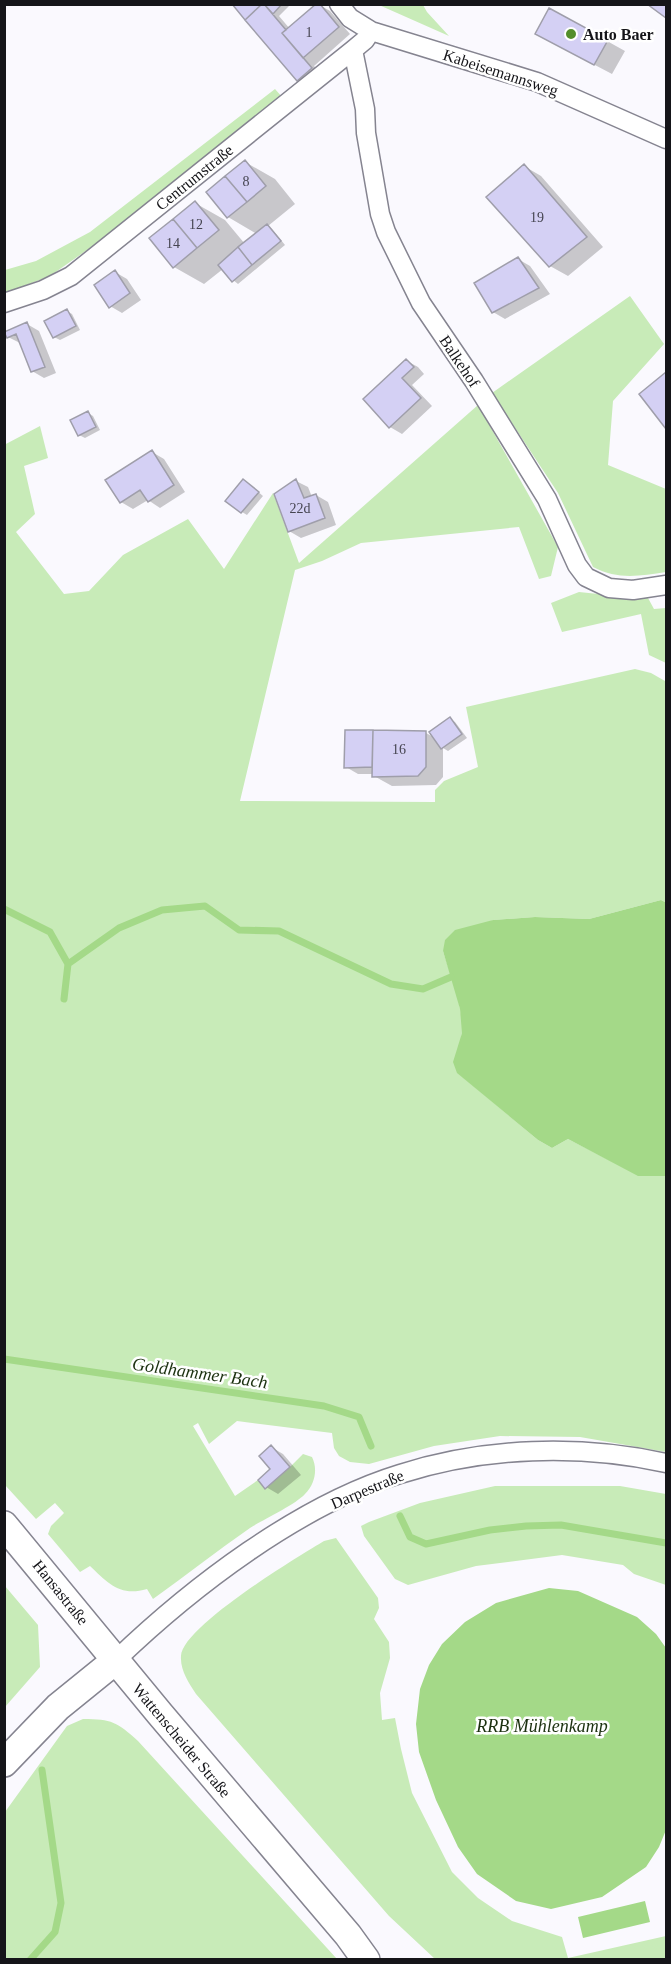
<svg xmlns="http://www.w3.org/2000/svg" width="671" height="1964" viewBox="0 0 671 1964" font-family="'Times New Roman',serif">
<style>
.green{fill:#c8ebb8}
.water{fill:#a4d988}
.shadow{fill:#0003}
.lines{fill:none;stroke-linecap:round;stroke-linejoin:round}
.stream{stroke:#a4d988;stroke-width:7}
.building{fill:#d4d0f4;stroke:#9f9eaa;stroke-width:1.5}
.street-casing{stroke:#858490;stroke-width:21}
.secondary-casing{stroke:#858490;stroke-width:30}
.street{stroke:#fff;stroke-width:18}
.secondary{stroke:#fff;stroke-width:27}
.poi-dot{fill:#538e2c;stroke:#fff;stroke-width:2}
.labels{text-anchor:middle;stroke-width:5;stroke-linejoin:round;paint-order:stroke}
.number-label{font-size:14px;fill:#454450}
.poi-label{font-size:16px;font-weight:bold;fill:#151519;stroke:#fff;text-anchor:start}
.street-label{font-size:16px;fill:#151519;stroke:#fff}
.water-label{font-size:18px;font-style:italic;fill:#1c3110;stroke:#fff}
</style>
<rect width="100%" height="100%" fill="#faf9fe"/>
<path class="green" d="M 379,5 L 423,5 L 427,12 L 449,36 Z
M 275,89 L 283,98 L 97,243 L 50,276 L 5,293 L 5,270 L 36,261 L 90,232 Z
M 630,296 L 664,344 L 613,401 L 608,465 L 666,489 L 666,572 C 639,576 618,580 593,567 L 558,493 L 492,393 Z
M 478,405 L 558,547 L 551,576 L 539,579 L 519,527 L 361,543 L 322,561 L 295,570 L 240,801 L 435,802 L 435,790 L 444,781 L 478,767 L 466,707 L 635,669 L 651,673 L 665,681 L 666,698 L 666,906 L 665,902 L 661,900 L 589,919 L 535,917 L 493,920 L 443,951 C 450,974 464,1008 462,1033 C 460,1050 451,1055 458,1073 L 538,1140 L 552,1148 L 568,1139 L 638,1175 L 666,1176 L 666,1452 L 580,1437 L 500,1436 L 434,1446 L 369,1464 L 350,1462 L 339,1456 L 334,1448 L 332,1433 L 237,1421 L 209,1444 L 198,1423 L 193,1426 L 235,1496 L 258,1480 L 265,1488 L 290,1467 L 303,1454 L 312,1457 C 318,1469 315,1484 305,1494 C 295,1505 264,1519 250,1528 C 217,1551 185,1576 153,1599 L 147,1589 C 120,1597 108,1583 90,1566 L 80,1572 L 48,1534 L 51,1526 L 64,1513 L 55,1503 L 36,1519 L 5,1485 L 4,445 L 40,426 L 48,458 L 24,466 L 35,514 L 16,532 L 64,594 L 89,591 L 123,555 L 188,519 L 224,569 L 273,493 L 299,563 Z
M 579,592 L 637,598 L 648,598 L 654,609 L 666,608 L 666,663 L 649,655 L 641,614 L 562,632 L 551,603 Z
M 495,1486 L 620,1486 L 666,1494 L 666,1585 L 634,1574 L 623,1565 L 562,1555 L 476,1566 L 408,1585 L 395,1579 L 364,1536 L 361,1526 L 369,1522 L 420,1503 Z
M 336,1538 L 378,1598 L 379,1608 L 374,1619 L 389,1642 L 390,1658 L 380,1693 L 382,1720 L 395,1718 L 401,1749 L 412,1793 L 452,1872 L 478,1898 L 512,1921 L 562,1937 L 568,1958 L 666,1936 L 666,1959 L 435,1959 L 389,1916 L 196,1694 C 189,1683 180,1670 181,1656 C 182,1627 297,1557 324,1541 Z
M 5,1586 L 38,1625 L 40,1667 L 5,1707 Z
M 83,1719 C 112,1719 117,1722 138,1741 L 337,1959 L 5,1959 L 5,1812 L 67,1726 Z"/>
<path class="water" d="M 661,900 L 665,902 L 666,906 L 666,1176 L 638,1176 L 568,1139 L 552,1148 L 538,1140 L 457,1073 L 453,1062 L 462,1033 L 460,1009 L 443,951 L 445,940 L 455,930 L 493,920 L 535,917 L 589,919 Z
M 549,1588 L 578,1591 L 637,1617 L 656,1634 L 666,1648 L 666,1830 L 659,1847 L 646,1867 L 602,1897 L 551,1909 L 516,1901 L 477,1874 L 458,1847 L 436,1800 L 419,1752 L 416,1724 L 420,1689 L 429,1665 L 442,1644 L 465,1622 L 496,1603 Z
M 645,1901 L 650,1922 L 583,1938 L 578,1917 Z"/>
<path class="shadow" d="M 234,4 L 287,4 L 289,6 L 279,16 L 290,29 L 318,4 L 330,11 L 350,34 L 314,66 L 323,76 L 310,86 L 298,79 Z
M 607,41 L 625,51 L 612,74 L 555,44 Z
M 245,162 L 275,179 L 295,204 L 268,226 L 272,229 L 285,245 L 238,284 L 233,280 L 223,269 L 204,284 L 174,267 L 195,203 L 225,220 L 245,244 L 257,234 L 228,217 Z
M 524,166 L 541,176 L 603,247 L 568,276 L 550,266 L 488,197 Z
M 518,259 L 530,266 L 550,294 L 505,319 L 493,312 L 476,284 Z
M 115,272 L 127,279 L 141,300 L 122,313 L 110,306 Z
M 67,311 L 72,314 L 80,330 L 60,340 L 54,337 Z
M 27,324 L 39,331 L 56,373 L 44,378 L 32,371 L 20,343 L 8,337 Z
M 407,361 L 418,367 L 424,374 L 412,385 L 432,406 L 402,434 L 390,427 L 365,399 Z
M 666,374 L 666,427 L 641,394 Z
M 88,413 L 93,416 L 100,430 L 85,438 L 79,435 Z
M 152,452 L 164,459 L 185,492 L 160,508 L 148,500 L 133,509 L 121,502 L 107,480 Z
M 296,481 L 308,487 L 312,497 L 316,495 L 328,502 L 336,525 L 301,538 L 289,531 Z
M 249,484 L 263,496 L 247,515 L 242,512 Z
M 450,719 L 455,722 L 467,738 L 448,751 L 443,748 L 443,777 L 436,785 L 392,786 L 374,776 L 374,774 L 358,774 L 346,767 L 346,732 L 426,733 L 435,738 Z
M 271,1447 L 283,1454 L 301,1475 L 278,1494 L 266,1487 L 272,1469 Z"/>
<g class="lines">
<path class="stream" d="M 4,909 L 50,932 L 68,964 L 64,999
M 68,964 L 119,928 L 162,910 L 205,906 L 239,930 L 279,931 L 391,984 L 423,989 L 451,977
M 4,1359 L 324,1406 L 359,1417 L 371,1446
M 400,1516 L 410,1537 L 426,1544 L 490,1530 L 526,1526 L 561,1525 L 666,1543
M 30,1960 L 55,1932 L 61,1903 L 42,1770"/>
</g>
<path class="building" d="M 232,4 L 262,4 L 245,20 Z
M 262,4 L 264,4 L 286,30 L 282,33 L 312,68 L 297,81 L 245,20 Z
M 264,4 L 282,4 L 273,14 Z
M 316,4 L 320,4 L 339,27 L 303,58 L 282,33 Z
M 647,4 L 666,4 L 666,18 Z
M 549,8 L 608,40 L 594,65 L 535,34 Z
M 245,160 L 266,186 L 247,202 L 225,176 Z
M 524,164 L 587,237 L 549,267 L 486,197 Z
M 225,176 L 247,202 L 227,218 L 206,192 Z
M 195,201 L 219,230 L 197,248 L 173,219 Z
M 173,219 L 197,248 L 173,268 L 149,238 Z
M 267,224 L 281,241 L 252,265 L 238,247 Z
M 238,247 L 252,265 L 232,282 L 218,265 Z
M 518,257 L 539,288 L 492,313 L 474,283 Z
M 115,270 L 130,293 L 109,308 L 94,285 Z
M 67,309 L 76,326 L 53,338 L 44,321 Z
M 27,322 L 45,367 L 31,372 L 16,334 L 7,338 L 4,332 Z
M 406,359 L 414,367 L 402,378 L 421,398 L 389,428 L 363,399 Z
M 666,372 L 666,429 L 639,394 Z
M 88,411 L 96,427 L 78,436 L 70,420 Z
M 152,450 L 174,485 L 148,502 L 140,490 L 120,503 L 105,480 Z
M 243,479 L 259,492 L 241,513 L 225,501 Z
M 296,479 L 304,498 L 316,494 L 325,518 L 288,532 L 274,494 Z
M 450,717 L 462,734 L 441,749 L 429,732 Z
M 345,730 L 373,730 L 372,767 L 344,768 Z
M 373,730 L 426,731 L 426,767 L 418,776 L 372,777 Z
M 271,1445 L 290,1467 L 265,1489 L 258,1480 L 270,1469 L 259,1456 Z"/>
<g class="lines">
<g class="street-casing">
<path id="street" d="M 339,4 L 350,18 L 371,31 L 537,82 L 666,139
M 353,50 L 365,109 L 366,133 L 380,214 L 386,232 L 421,303 L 474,381 L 547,499 L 577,565 L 586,577 L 609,588 L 633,590 L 666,585
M 4,303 L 43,290 L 71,276 L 353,50 L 365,40 L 371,31
M 116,1660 C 192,1587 299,1505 400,1474 C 485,1447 579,1444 666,1463"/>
</g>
<g class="secondary-casing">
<path id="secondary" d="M 4,1525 L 160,1714 L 348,1935 L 366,1960
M 4,1763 L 58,1707 L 116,1660"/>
</g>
<use href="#street" class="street"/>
<use href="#secondary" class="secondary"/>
</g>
<circle class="poi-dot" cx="571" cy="34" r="6"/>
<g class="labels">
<g class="number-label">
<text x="309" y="37">1</text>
<text x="246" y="186">8</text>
<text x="537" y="222">19</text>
<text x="196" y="229">12</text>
<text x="173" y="248">14</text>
<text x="300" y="513">22d</text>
<text x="399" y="754">16</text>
</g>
<g class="poi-label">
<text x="583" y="40">Auto Baer</text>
</g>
<g class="street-label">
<text transform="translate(501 72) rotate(18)" y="6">Kabeisemannsweg</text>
<text transform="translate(194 177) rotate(-39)" y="6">Centrumstraße</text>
<text transform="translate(460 361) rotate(56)" y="6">Balkehof</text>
<text transform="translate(367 1489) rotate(-23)" y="6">Darpestraße</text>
<text transform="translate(61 1592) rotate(51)" y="6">Hansastraße</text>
<text transform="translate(182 1740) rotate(50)" y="6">Wattenscheider Straße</text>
</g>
<g class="water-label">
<text transform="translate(200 1373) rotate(8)" y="6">Goldhammer Bach</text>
<text x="542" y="1732">RRB Mühlenkamp</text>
</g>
</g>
<rect width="671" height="1964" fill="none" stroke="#151519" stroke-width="12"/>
</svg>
